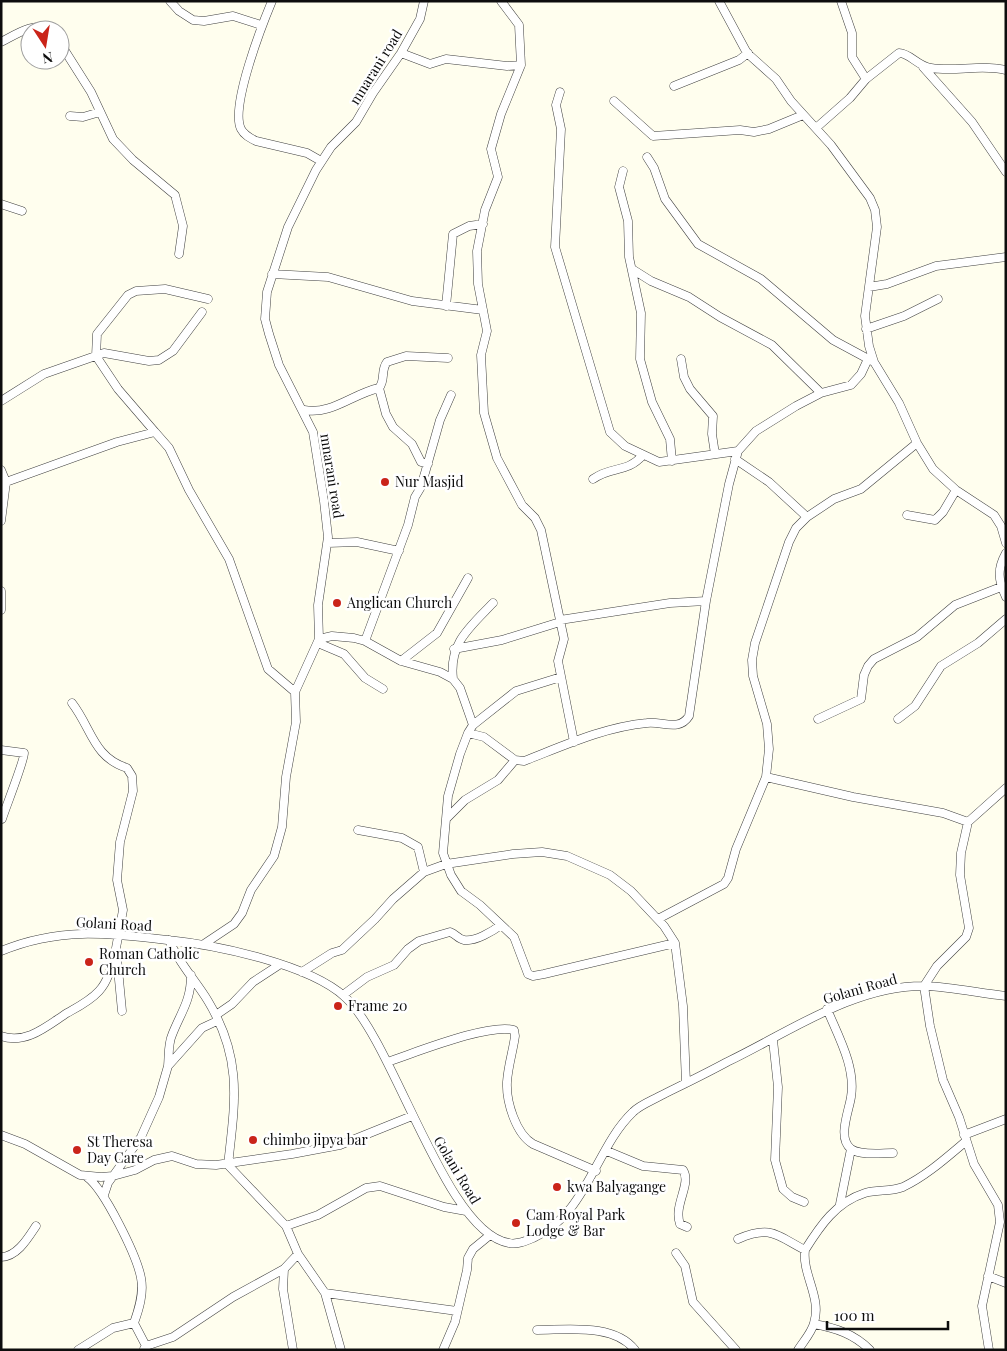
<svg xmlns="http://www.w3.org/2000/svg" width="1007" height="1351" viewBox="0 0 1007 1351" font-family="'Playfair Display',serif">
<style>
.lines{fill:none;stroke-linecap:round;stroke-linejoin:round}
.street-casing{stroke:#404040;stroke-width:9}
.street{stroke:#fff;stroke-width:8}
.poi-dot{fill:#ca2419;stroke:#fff;stroke-width:2}
.labels{text-anchor:middle;stroke-width:5;stroke-linejoin:round;paint-order:stroke}
.street-label{font-size:14px;fill:#0d0d0d;stroke:#fff}
.poi-label{font-size:14px;fill:#0d0d0d;stroke:#fff;text-anchor:start}
</style>
<rect width="100%" height="100%" fill="#fffeee"/>
<g class="lines">
<g class="street-casing">
<path id="street" d="M 170,1 L 179,11 L 193,20 L 204,21 L 233,16 L 261,25
M 272,1 C 262,25 230,107 241,129 C 244,135 250,138 256,141 L 307,153 L 321,161
M 501,1 L 519,25 L 521,65 L 501,114 L 491,149 L 498,177 L 485,210 L 477,251 L 478,284 L 487,331 L 481,355 L 484,413 L 497,458 L 522,505 L 535,518 L 541,530 L 564,639 L 558,661 L 574,742
M 719,1 L 747,53 L 776,79 L 791,101 L 831,145 L 870,198 L 875,210 L 877,227 L 865,316 L 869,346 L 874,362 L 899,403 L 917,443 L 933,469 L 956,490 L 994,515 L 1001,526 L 1006,543
M 841,1 L 852,33 L 852,57 L 866,79
M 1,42 C 15,35 35,21 49,30
M 60,43 L 91,92 L 113,139 L 133,160 L 175,195 L 183,226 L 179,254
M 401,53 L 430,64 L 446,59 L 507,66 L 521,65
M 923,67 L 972,122 L 1006,172
M 674,86 L 739,60 L 748,53
M 560,92 L 556,105 L 561,129 L 555,247 L 610,432 L 625,446 L 659,462 L 738,451
M 614,101 L 653,136 L 740,130 L 754,132 L 769,129 L 803,115
M 70,116 L 83,117 L 100,112
M 816,128 L 850,98 L 866,79 L 899,53 C 910,53 917,66 931,68 C 956,72 981,64 1006,70
M 647,157 L 654,168 L 665,199 L 698,244 L 761,279 L 833,340 L 872,361
M 623,171 L 619,187 L 628,221 L 629,257 L 641,313 L 640,359 L 652,402 L 670,439 L 672,461
M 1,204 L 22,211
M 632,269 L 651,281 L 689,297 L 720,317 L 772,345 L 821,393
M 272,274 L 328,277 L 412,301 L 483,310
M 869,287 L 887,284 L 936,266 L 1006,257
M 446,306 L 453,234 L 469,226 L 483,224
M 866,329 L 904,316 L 938,299
M 681,359 L 684,377 L 690,389 L 713,416 L 712,434 L 715,454
M 379,388 L 386,414 L 393,427 L 412,444 L 421,462 L 428,464
M 1,401 L 44,374 L 104,353 L 149,361 L 159,360 L 173,351 L 202,312
M 304,410 C 332,415 352,394 379,388 C 386,380 380,371 387,362 L 406,356 L 448,358
M 155,432 L 118,389 L 96,356 L 97,334 L 128,295 L 136,291 L 165,289 L 208,299
M 735,459 L 769,482 L 807,517
M 1,470 L 6,482 L 1,521
M 593,479 C 613,465 626,474 643,455
M 6,482 L 117,442 L 155,432 L 169,448 L 189,490 L 229,559 L 268,669 L 295,692
M 907,515 L 935,520 L 943,512 L 956,490
M 328,543 L 357,542 L 399,551
M 1006,553 C 997,569 998,580 1006,597
M 1,591 L 1,610
M 560,620 L 670,603 L 706,601
M 319,639 L 332,636 L 354,638 L 365,641 L 401,661 L 440,672 L 453,679 L 460,688 L 473,725 L 468,733 L 460,754 L 448,796 L 443,853 L 451,875 L 461,891 L 480,905 L 514,937 L 528,974 L 533,976 L 544,974 L 675,943
M 365,641 L 408,525 L 415,497 L 421,487 L 440,420 L 451,395
M 318,643 L 344,654 L 365,678 L 383,689
M 454,649 L 502,640 L 560,622
M 401,661 L 437,633 L 468,578
M 453,679 C 449,643 469,628 493,603
M 72,703 C 92,729 93,757 127,768 L 132,776 L 133,791 L 120,842 L 117,880 L 123,910 L 116,948 L 122,1011
M 818,719 L 861,699 L 864,675 L 868,666 L 874,659 L 917,637 L 955,605 L 1001,587
M 898,719 L 915,706 L 941,666 L 978,643 L 1006,619
M 473,725 L 516,691 L 561,677
M 468,733 L 484,737 L 515,760 L 524,761 C 563,746 604,727 647,723 C 662,721 679,732 689,716 L 706,601 L 729,484 L 738,451 L 756,431 L 796,406 L 821,393 L 851,385 L 861,374 L 868,359
M 1,750 L 24,753 C 25,759 5,809 2,819
M 766,777 L 853,797 L 943,813 L 968,822
M 447,818 L 465,800 L 498,780 L 515,760
M 358,830 L 402,838 L 418,847 L 424,872
M 658,919 L 724,884 L 728,878 L 736,849 L 766,777 L 769,749 L 767,724 L 753,676 L 752,660 L 755,643 L 789,542 L 796,528 L 807,517 L 834,499 L 861,489 L 917,443
M 169,940 C 178,962 196,981 208,1001 C 243,1059 235,1102 228,1165 L 286,1226 L 298,1254 L 325,1293 L 341,1350
M 204,944 L 234,924 L 242,913 L 251,890 L 274,856 L 282,827 L 286,777 L 296,722 L 295,692 L 319,639 L 318,605 L 328,537 L 324,501 L 313,432 L 279,365 L 269,334 L 265,319 L 267,292 L 288,227 L 316,170 L 331,147 L 356,122 L 373,93 L 401,53 L 420,19 L 424,1
M 1,951 C 59,927 107,933 168,940 C 216,945 309,964 345,997 C 395,1043 445,1233 509,1243 C 517,1245 526,1241 533,1238 C 587,1215 595,1148 633,1112 C 640,1105 651,1101 660,1096 C 682,1085 705,1074 727,1062 C 788,1033 854,985 925,986 C 951,987 979,993 1006,996
M 302,972 L 332,953 L 342,950 L 375,919 L 393,899 L 424,872 L 446,864 L 513,854 L 542,852 L 567,856 L 610,875 L 631,891 L 664,926 L 675,943 L 683,1006 L 686,1083
M 343,995 L 367,977 L 394,965 L 408,949 L 419,941 L 450,932 C 456,934 458,939 464,940 C 475,942 493,931 501,925
M 827,1009 C 838,1036 856,1067 851,1097 C 849,1111 837,1138 851,1149 C 861,1156 882,1153 893,1153
M 216,1015 L 232,1004 L 253,982 L 279,965
M 1,1036 C 26,1045 47,1026 67,1013 C 78,1007 90,1001 99,991 C 109,980 111,967 114,953
M 773,1040 L 778,1087 L 775,1160 L 783,1189 L 792,1197 L 804,1202
M 387,1062 C 415,1053 488,1023 514,1030 L 515,1036 C 513,1051 508,1066 507,1082 C 506,1102 516,1134 533,1144 L 596,1171
M 168,1066 C 169,1056 168,1044 172,1035 C 181,1012 191,1001 191,975
M 1,1135 L 25,1144 L 80,1175 L 101,1177 L 113,1176 L 135,1170 L 154,1160 L 172,1156 L 196,1164 L 216,1165 L 292,1154 L 340,1145 L 412,1116
M 964,1135 L 1006,1119
M 607,1151 L 643,1166 L 683,1170 C 692,1184 673,1205 680,1224 L 687,1227
M 87,1177 C 104,1189 137,1256 141,1278 C 144,1293 139,1309 134,1323 L 146,1346
M 104,1195 L 108,1183 L 141,1137 L 159,1097 L 168,1066 L 202,1028 L 217,1021
M 840,1204 L 851,1149
M 286,1226 L 318,1215 L 366,1188 L 380,1186 L 444,1207 L 466,1211
M 738,1239 C 771,1225 776,1235 805,1250
M 676,1253 L 685,1266 L 693,1302 L 736,1350
M 1,1257 C 17,1257 28,1238 36,1226
M 988,1276 L 1006,1283
M 325,1293 L 457,1311
M 814,1324 C 836,1328 854,1334 870,1350
M 537,1330 C 568,1330 614,1323 635,1350
M 144,1349 L 146,1346 L 173,1337 L 233,1297 L 284,1269
M 78,1350 L 113,1328 L 134,1323
M 293,1350 L 283,1289 L 284,1269 L 298,1254
M 443,1350 L 455,1322 L 467,1270 L 468,1258 L 473,1249 L 490,1235
M 798,1350 C 803,1342 812,1332 814,1323 C 822,1297 802,1275 805,1250 C 820,1226 836,1202 865,1193 C 877,1189 891,1192 903,1187 C 926,1176 946,1158 965,1142
M 989,1350 L 982,1306 L 1000,1222 L 998,1205 L 974,1164 L 959,1117 L 943,1080 L 930,1026 L 924,986 L 937,966 L 966,937 L 969,928 L 960,875 L 961,853 L 968,822 L 1006,788"/>
</g>
<use href="#street" class="street"/>
</g>
<g class="poi-dot">
<circle cx="385" cy="482" r="5"/>
<circle cx="337" cy="603" r="5"/>
<circle cx="89" cy="962" r="5"/>
<circle cx="338" cy="1006" r="5"/>
<circle cx="253" cy="1140" r="5"/>
<circle cx="77" cy="1150" r="5"/>
<circle cx="557" cy="1187" r="5"/>
<circle cx="516" cy="1223" r="5"/>
</g>
<g class="labels">
<g class="street-label">
<text transform="translate(376 67) rotate(-58)" y="5">mnarani road</text>
<text transform="translate(332 476) rotate(81)" y="5">mnarani road</text>
<text transform="translate(114 924) rotate(3)" y="5">Golani Road</text>
<text transform="translate(860 989) rotate(-16)" y="5">Golani Road</text>
<text transform="translate(457 1170) rotate(59)" y="5">Golani Road</text>
</g>
<g class="poi-label">
<text x="395" y="487">Nur Masjid</text>
<text x="347" y="608">Anglican Church</text>
<text x="99" y="959">Roman Catholic<tspan x="99" dy="16">Church</tspan></text>
<text x="348" y="1011">Frame 20</text>
<text x="263" y="1145">chimbo jipya bar</text>
<text x="87" y="1147">St Theresa<tspan x="87" dy="16">Day Care</tspan></text>
<text x="567" y="1192">kwa Balyagange</text>
<text x="526" y="1220">Cam Royal Park<tspan x="526" dy="16">Lodge &amp; Bar</tspan></text>
</g>
</g>
<rect width="1007" height="1351" fill="none" stroke="#0d0d0d" stroke-width="5"/>
<g transform="translate(45 45) rotate(168)"><circle r="24" fill="#ffffff" stroke="#9e9e9e"/>
<path d="M0-4L9 19L0 12L-9 19Z" fill="#ca2419"/>
<text y="-8" font-size="14" font-weight="bold" text-anchor="middle" fill="#0d0d0d">N</text>
</g>
<path d="M827 1321v8h121v-8" fill="none" stroke="#0d0d0d" stroke-width="2.5"/>
<text x="834" y="1321" font-size="15" fill="#0d0d0d" stroke="#ffffff" stroke-width="4" paint-order="stroke">100 m</text>
</svg>
